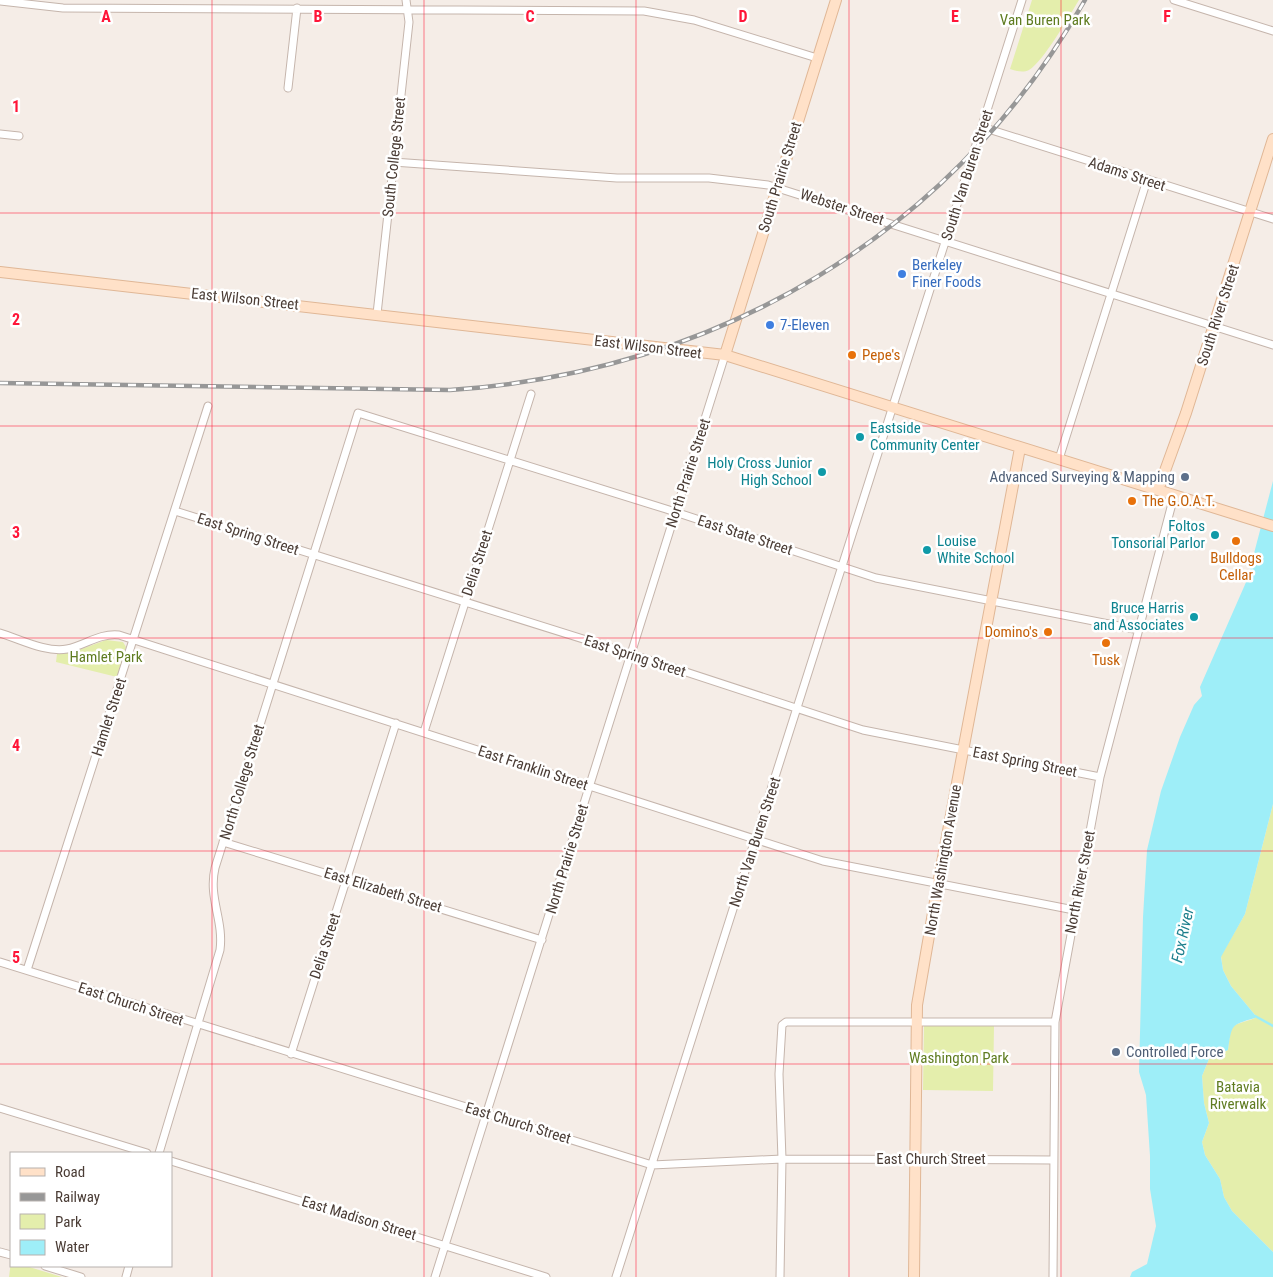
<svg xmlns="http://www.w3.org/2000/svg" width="1273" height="1277" viewBox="0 0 1273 1277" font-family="'Roboto Condensed',sans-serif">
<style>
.green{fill:#e4eeac}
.water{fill:#9eeef8}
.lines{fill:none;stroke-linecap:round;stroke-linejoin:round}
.stream{stroke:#9eeef8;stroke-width:2.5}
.street-casing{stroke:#c5b5ac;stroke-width:9}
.secondary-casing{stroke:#e0b796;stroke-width:12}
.street{stroke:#fff;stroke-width:7}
.secondary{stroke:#ffe1c8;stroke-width:10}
.rail-casing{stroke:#979797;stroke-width:4.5}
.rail{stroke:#fff;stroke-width:2.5;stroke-dasharray:8;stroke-linecap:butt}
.grid{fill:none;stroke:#ff1538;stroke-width:1;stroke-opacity:0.55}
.shop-dot{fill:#3f7fe0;stroke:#fff;stroke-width:2}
.food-dot{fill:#e8710a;stroke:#fff;stroke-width:2}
.culture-dot{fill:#0f9aa8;stroke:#fff;stroke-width:2}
.service-dot{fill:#5c6f8a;stroke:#fff;stroke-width:2}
.labels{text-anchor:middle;stroke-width:5;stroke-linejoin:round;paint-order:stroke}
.park-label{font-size:15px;fill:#5f7c20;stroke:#fff}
.street-label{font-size:15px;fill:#4a3c35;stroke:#fff}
.shop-label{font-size:15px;fill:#366cbe;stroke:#fff;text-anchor:start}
.food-label{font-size:15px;fill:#c56008;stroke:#fff;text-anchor:start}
.culture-label{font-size:15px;fill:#0d838f;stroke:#fff;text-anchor:end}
.service-label{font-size:15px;fill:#4e5e75;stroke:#fff;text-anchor:end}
.water-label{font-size:16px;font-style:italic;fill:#1d7f8d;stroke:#fff}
.grid-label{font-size:16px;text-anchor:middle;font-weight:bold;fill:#ff1538;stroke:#fff;stroke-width:5;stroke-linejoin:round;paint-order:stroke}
</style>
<rect width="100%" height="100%" fill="#f5ede7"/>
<path class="green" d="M 1032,0 L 1079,0 C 1069,16 1044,61 1029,70 C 1023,73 1016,71 1010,69 Z
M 106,640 L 123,642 L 126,647 L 117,677 L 56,662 L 57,654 L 76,651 Z
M 1273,804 L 1273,1252 L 1232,1211 L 1224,1197 L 1220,1179 L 1205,1155 L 1202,1142 L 1209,1123 L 1204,1103 L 1202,1076 L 1209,1059 L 1228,1050 C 1232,1020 1229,1028 1255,1018 L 1255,1015 L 1231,986 L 1223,970 L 1221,956 L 1245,914 Z
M 924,1025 L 994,1026 L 993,1091 L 923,1090 Z
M 11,1261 L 11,1266 L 26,1266 L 62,1277 L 9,1277 Z"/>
<path class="water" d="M 1273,481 L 1273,804 L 1245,914 L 1221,957 L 1223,970 L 1231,986 L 1255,1015 L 1255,1018 C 1230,1025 1232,1025 1228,1050 L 1209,1059 L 1202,1076 L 1204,1103 L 1209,1123 L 1202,1142 L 1205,1155 L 1220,1179 L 1224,1197 L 1232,1211 L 1273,1252 L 1273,1277 L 1130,1277 L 1132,1272 L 1147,1264 L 1156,1226 L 1150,1189 L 1150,1156 L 1146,1095 L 1139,1072 L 1143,917 L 1147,850 L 1161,791 L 1180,737 L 1194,705 L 1202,696 L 1200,687 L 1247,580 Z"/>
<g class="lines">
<path class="stream" d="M 1255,1016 L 1273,1026"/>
<g class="street-casing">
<path id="street" d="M 1174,0 L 1273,31
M 0,1 L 63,8 L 644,11 L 694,20 L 817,58
M 288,88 L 297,8
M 982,127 L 1273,219
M 0,134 L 19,136
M 393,162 L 617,178 L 709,178 L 768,185 L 1273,345
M 377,314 L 409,22 L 406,0
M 1059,459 L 1147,180
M 175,511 L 631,654 L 863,730 L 1100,777
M 0,633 C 20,639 46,653 67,649 C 86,645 99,633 119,635 L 823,861 L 1074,910
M 424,732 L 531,394
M 223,842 L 542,940
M 0,962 L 652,1165 L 782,1159 L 1053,1160
M 27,970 L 208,406
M 291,1054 L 396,723
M 0,1108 L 147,1153
M 159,1153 L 220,950 C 224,920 208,898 215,868 L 358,413 L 666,509 L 876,578 L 1139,630
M 171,1161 L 546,1277
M 0,1252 L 11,1255
M 45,1266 L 81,1277
M 126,1277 L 129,1266
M 435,1277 L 725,355
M 616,1277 L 1022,0
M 780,1277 L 782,1159 L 779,1074 L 782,1025 L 786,1022 L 1055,1022
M 1053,1277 L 1055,1022 L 1100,777 L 1174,496"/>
</g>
<g class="secondary-casing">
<path id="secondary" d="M 0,272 L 725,355 L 1273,526
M 725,355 L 836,0
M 1158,490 L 1186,413 L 1273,139
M 914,1277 L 917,1005 L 938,884 L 1020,448"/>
</g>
<use href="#street" class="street"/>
<use href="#secondary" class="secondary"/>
<g class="rail-casing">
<path id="rail" d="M 0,383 L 450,390 C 718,372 951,235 1085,0"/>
</g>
<use href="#rail" class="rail"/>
</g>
<path class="grid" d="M 212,0 L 212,1277M 424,0 L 424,1277M 636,0 L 636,1277M 849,0 L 849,1277M 1061,0 L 1061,1277M 0,213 L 1273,213M 0,426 L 1273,426M 0,638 L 1273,638M 0,851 L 1273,851M 0,1064 L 1273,1064"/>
<g class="shop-dot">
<circle cx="902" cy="274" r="5"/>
<circle cx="770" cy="325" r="5"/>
</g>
<g class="food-dot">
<circle cx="852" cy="355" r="5"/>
<circle cx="1132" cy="501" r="5"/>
<circle cx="1236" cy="541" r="5"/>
<circle cx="1048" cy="632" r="5"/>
<circle cx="1106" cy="643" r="5"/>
</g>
<g class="culture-dot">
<circle cx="860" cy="437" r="5"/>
<circle cx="822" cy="472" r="5"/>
<circle cx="1215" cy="535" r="5"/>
<circle cx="927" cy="550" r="5"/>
<circle cx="1194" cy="617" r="5"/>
</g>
<g class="service-dot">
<circle cx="1185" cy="477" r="5"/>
<circle cx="1116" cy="1052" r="5"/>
</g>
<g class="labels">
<g class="park-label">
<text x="1045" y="25">Van Buren Park</text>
<text x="106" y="662">Hamlet Park</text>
<text x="959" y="1063">Washington Park</text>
<text x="1238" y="1092">Batavia<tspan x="1238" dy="17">Riverwalk</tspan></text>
</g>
<g class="street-label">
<text transform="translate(394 157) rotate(-84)" y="5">South College Street</text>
<text transform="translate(1127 174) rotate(18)" y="5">Adams Street</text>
<text transform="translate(967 175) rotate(-72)" y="5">South Van Buren Street</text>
<text transform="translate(780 177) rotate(-73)" y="5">South Prairie Street</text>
<text transform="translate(842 207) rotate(18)" y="5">Webster Street</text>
<text transform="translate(245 299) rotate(6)" y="5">East Wilson Street</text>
<text transform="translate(1218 315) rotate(-72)" y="5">South River Street</text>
<text transform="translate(648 347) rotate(7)" y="5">East Wilson Street</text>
<text transform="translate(688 473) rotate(-72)" y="5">North Prairie Street</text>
<text transform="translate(248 534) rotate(18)" y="5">East Spring Street</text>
<text transform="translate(745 535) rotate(18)" y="5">East State Street</text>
<text transform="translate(477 563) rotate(-72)" y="5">Delia Street</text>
<text transform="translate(635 656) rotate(18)" y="5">East Spring Street</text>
<text transform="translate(109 717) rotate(-72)" y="5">Hamlet Street</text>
<text transform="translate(1025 762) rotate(11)" y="5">East Spring Street</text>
<text transform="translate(533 768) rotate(18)" y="5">East Franklin Street</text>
<text transform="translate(242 782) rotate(-73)" y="5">North College Street</text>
<text transform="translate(755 842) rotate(-72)" y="5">North Van Buren Street</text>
<text transform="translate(567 859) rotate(-73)" y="5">North Prairie Street</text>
<text transform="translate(943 860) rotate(-80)" y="5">North Washington Avenue</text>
<text transform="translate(1080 882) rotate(-79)" y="5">North River Street</text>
<text transform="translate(383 890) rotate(17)" y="5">East Elizabeth Street</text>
<text transform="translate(325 946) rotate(-72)" y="5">Delia Street</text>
<text transform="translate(131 1004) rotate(18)" y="5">East Church Street</text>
<text transform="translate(518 1123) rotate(17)" y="5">East Church Street</text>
<text x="931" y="1164">East Church Street</text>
<text transform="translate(359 1218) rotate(17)" y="5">East Madison Street</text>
</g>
<g class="shop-label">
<text x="912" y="270">Berkeley<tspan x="912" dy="17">Finer Foods</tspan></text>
<text x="780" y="330">7-Eleven</text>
</g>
<g class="food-label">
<text x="862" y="360">Pepe's</text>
<text x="1142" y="506">The G.O.A.T.</text>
<text x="1236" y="563" text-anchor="middle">Bulldogs<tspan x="1236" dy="17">Cellar</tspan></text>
<text x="1038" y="637" text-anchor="end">Domino's</text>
<text x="1106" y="665" text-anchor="middle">Tusk</text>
</g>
<g class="culture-label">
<text x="870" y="433" text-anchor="start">Eastside<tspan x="870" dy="17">Community Center</tspan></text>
<text x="812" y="468">Holy Cross Junior<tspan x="812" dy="17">High School</tspan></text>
<text x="1205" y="531">Foltos<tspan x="1205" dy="17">Tonsorial Parlor</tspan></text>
<text x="937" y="546" text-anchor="start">Louise<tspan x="937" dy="17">White School</tspan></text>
<text x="1184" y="613">Bruce Harris<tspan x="1184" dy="17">and Associates</tspan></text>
</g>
<g class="service-label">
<text x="1175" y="482">Advanced Surveying &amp; Mapping</text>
<text x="1126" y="1057" text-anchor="start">Controlled Force</text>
</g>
<g class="water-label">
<text transform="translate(1182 935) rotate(-78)" y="6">Fox River</text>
</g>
</g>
<g class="grid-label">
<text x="106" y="22">A</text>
<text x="318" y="22">B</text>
<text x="530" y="22">C</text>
<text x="743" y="22">D</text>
<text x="955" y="22">E</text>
<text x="1167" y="22">F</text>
<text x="16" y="112">1</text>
<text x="16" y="325">2</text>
<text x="16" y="538">3</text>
<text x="16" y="751">4</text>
<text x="16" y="963">5</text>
</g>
<rect x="10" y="1152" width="162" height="115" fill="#ffffff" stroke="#b7b1ae"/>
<rect x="20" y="1168" width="25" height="8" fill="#ffe1c8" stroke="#b7b1ae"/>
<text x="55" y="1177" font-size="15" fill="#4a3c35">Road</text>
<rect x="20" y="1193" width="25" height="8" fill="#979797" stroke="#b7b1ae"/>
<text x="55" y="1202" font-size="15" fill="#4a3c35">Railway</text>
<rect x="20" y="1214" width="25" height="15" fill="#e4eeac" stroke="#b7b1ae"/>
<text x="55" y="1227" font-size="15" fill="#4a3c35">Park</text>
<rect x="20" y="1240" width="25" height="15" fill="#9eeef8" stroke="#b7b1ae"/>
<text x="55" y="1252" font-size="15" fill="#4a3c35">Water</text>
</svg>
